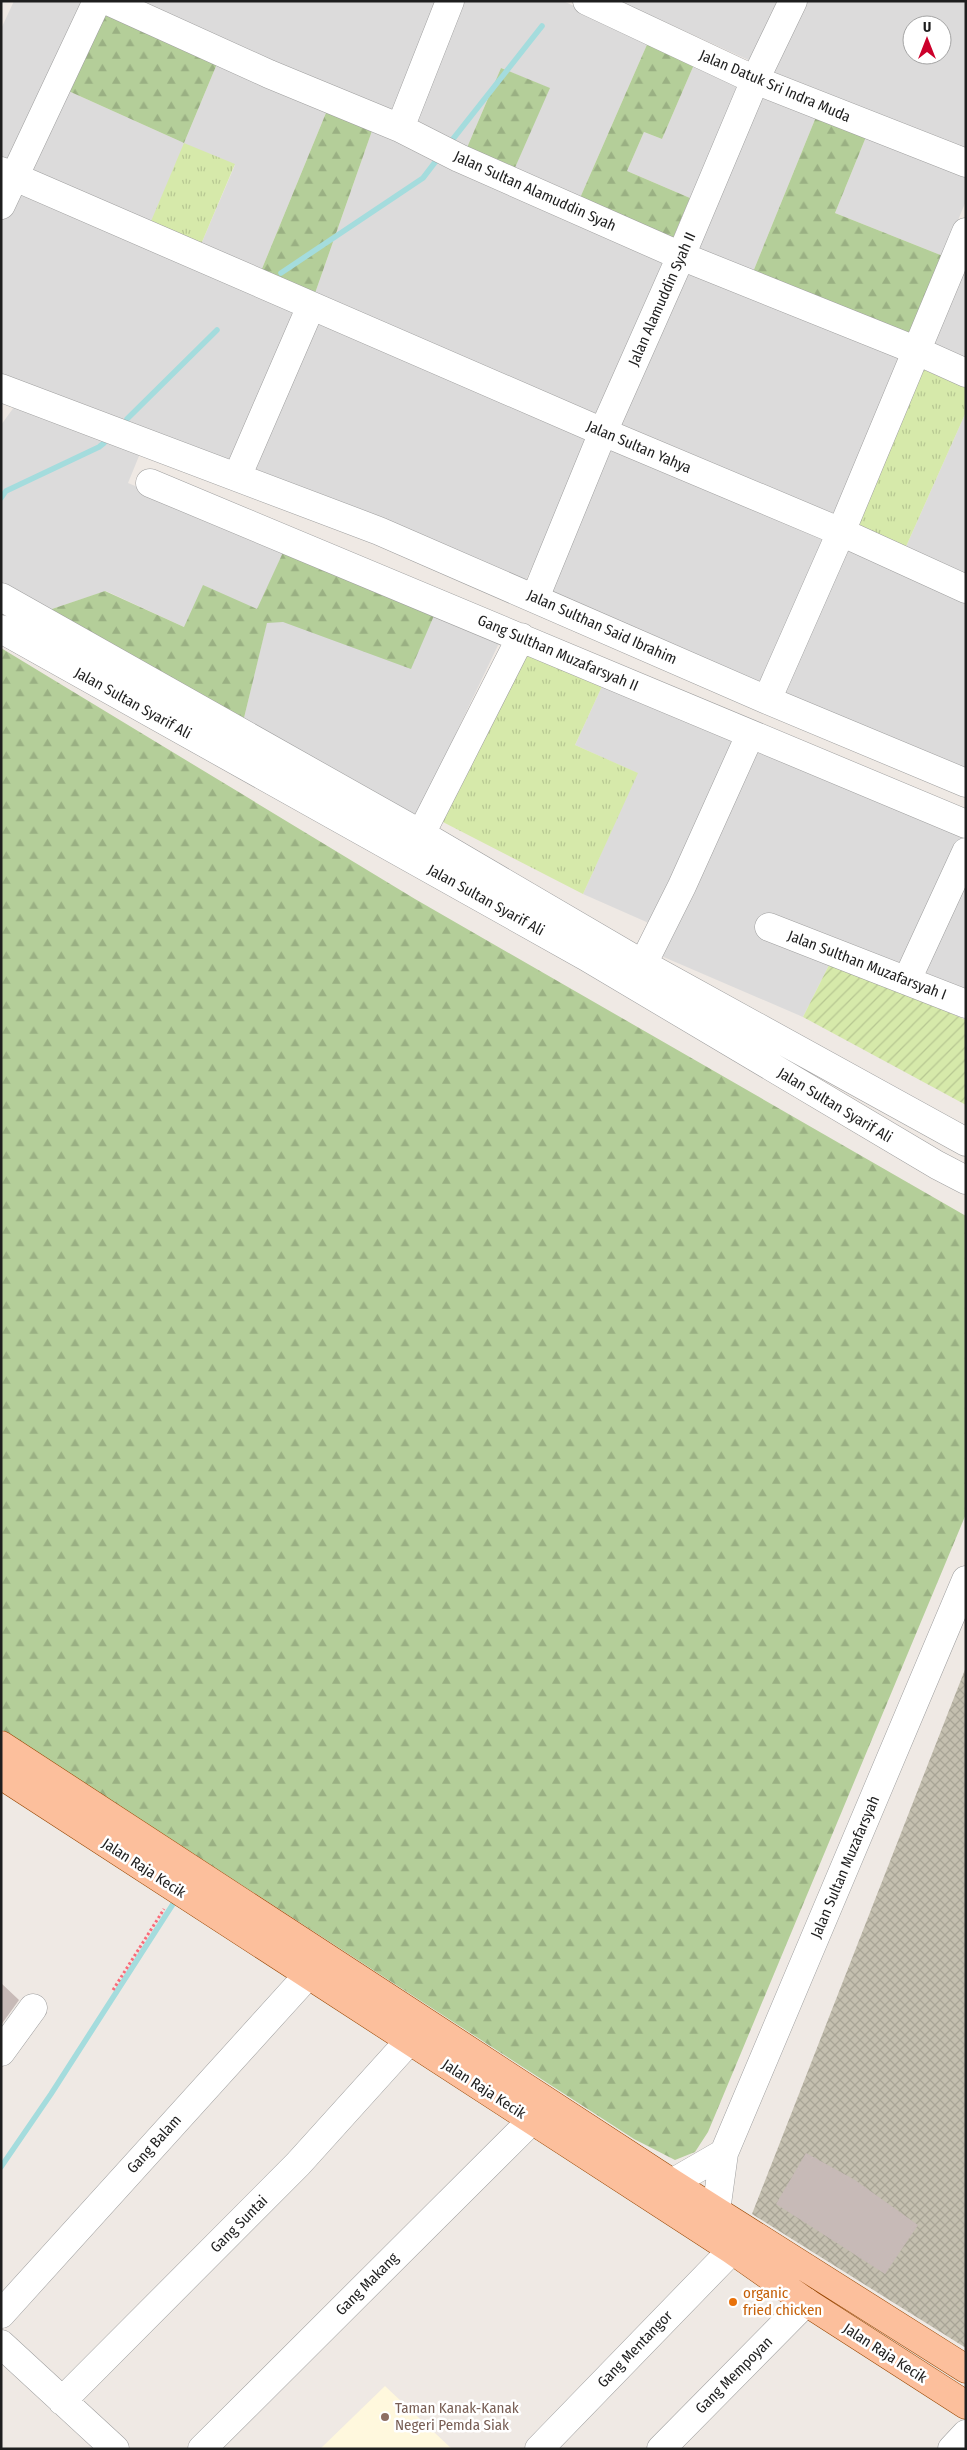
<svg xmlns="http://www.w3.org/2000/svg" width="967" height="2450" viewBox="0 0 967 2450" font-family="'Fira Sans Condensed',sans-serif">
<style>
.residential{fill:#dcdbdb;fill-rule:evenodd}
.education{fill:#fff8dd}
.construction{fill:url(#construction-cross-hatch)}
.grass{fill:url(#grass-tufts)}
.forest{fill:url(#forest-firs)}
.garden{fill:url(#garden-furrows)}
.lines{fill:none;stroke-linecap:round;stroke-linejoin:round}
.stream{stroke:#a4dcdd;stroke-width:5.5}
.building{fill:#c7bab7}
.minor-casing{stroke:#9f9f9f;stroke-width:29}
.major-casing{stroke:#984600;stroke-width:29}
.path{stroke:#fa6a79;stroke-width:3;stroke-dasharray:2.5 2.5;stroke-linecap:butt}
.minor{stroke:#fff;stroke-width:28}
.major{stroke:#fcbf9c;stroke-width:28}
.food-dot{fill:#e8710a;stroke:#fff;stroke-width:2}
.education-dot{fill:#8d6e63;stroke:#fff;stroke-width:2}
.labels{text-anchor:middle;stroke-width:5;stroke-linejoin:round;paint-order:stroke}
.street-label{font-size:15px;fill:#1e1e1e;stroke:#fff}
.food-label{font-size:15px;fill:#c56008;stroke:#fff;text-anchor:start}
.education-label{font-size:15px;fill:#785e54;stroke:#fff;text-anchor:start}
</style>
<defs>
<pattern id="construction-cross-hatch" width="8" height="8" patternUnits="userSpaceOnUse" patternTransform="scale(1.25)"><rect width="8" height="8" fill="#c4bfaf"/><path d="M0 0l8 8M0 8l8-8" fill="none" stroke="#a8a496"/></pattern>
<pattern id="grass-tufts" width="24" height="20" patternUnits="userSpaceOnUse" patternTransform="scale(1.25)"><rect width="24" height="20" fill="#d6e9aa"/><path d="M3 7l-1-3M5 7V3M7 7l1-3M15 17l-1-3M17 17v-4M19 17l1-3" fill="none" stroke="#b7c792"/></pattern>
<pattern id="forest-firs" width="22" height="20" patternUnits="userSpaceOnUse" patternTransform="scale(1.25)"><rect width="22" height="20" fill="#b4ce99"/><path d="M5 1l3.5 6h-7zM16 11l3.5 6h-7z" fill="#9ab083"/></pattern>
<pattern id="garden-furrows" width="10" height="10" patternUnits="userSpaceOnUse" patternTransform="scale(1.25)"><rect width="10" height="10" fill="#d6e9aa"/><path d="M-1 1l2-2M0 10L10 0M9 11l2-2" fill="none" stroke="#b7c792"/></pattern>
</defs>
<rect width="100%" height="100%" fill="#efe9e4"/>
<path class="residential" d="M 14,1 L 81,1 L 87,4 L 11,169 L 1,164 L 1,29 Z
M 129,1 L 439,1 L 392,115 Z
M 459,1 L 563,1 L 649,40 L 580,198 L 514,170 L 549,88 L 501,68 L 466,150 L 408,124 Z
M 619,1 L 784,1 L 755,63 Z
M 801,1 L 966,1 L 966,154 L 768,71 ZM 912,25 L 942,25 L 942,55 L 912,55 Z
M 219,59 L 328,108 L 259,276 L 199,249 L 235,165 L 149,226 L 26,169 L 64,89 L 184,143 Z
M 696,60 L 742,79 L 690,198 L 627,171 L 644,132 L 662,139 Z
M 763,90 L 818,112 L 753,272 L 698,250 Z
M 373,128 L 668,260 L 594,418 L 313,299 Z
M 868,132 L 966,172 L 966,201 L 943,256 L 835,213 Z
M 18,186 L 300,310 L 232,465 L 1,379 L 1,222 Z
M 966,256 L 966,362 L 928,345 Z
M 685,268 L 904,355 L 835,517 L 616,426 Z
M 315,316 L 592,439 L 525,582 L 248,469 Z
M 17,403 L 141,451 L 128,483 L 285,548 L 258,609 L 184,627 L 106,591 L 46,611 L 1,586 L 1,425 Z
M 966,412 L 966,578 L 904,551 Z
M 606,444 L 826,538 L 759,688 L 542,591 Z
M 843,547 L 966,600 L 966,776 L 776,695 Z
M 436,611 L 501,639 L 415,819 L 243,722 L 267,622 Z
M 604,682 L 734,740 L 651,924 L 583,894 L 637,773 L 575,745 Z
M 755,746 L 963,834 L 903,967 L 831,961 L 803,1017 L 659,955 Z
M 966,876 L 966,992 L 923,974 Z"/>
<path class="education" d="M 385,2386 L 452,2449 L 320,2449 Z"/>
<path class="construction" d="M 966,1667 L 966,2348 L 752,2214 Z"/>
<path class="grass" d="M 184,143 L 235,164 L 199,249 L 149,226 Z
M 920,368 L 966,388 L 966,412 L 904,551 L 850,527 Z
M 524,647 L 604,682 L 575,745 L 638,773 L 583,894 L 439,820 Z"/>
<path class="forest" d="M 102,9 L 219,59 L 184,143 L 64,89 Z
M 649,40 L 696,60 L 662,139 L 644,132 L 627,171 L 690,198 L 673,238 L 580,198 Z
M 501,68 L 550,88 L 514,170 L 466,150 Z
M 328,108 L 373,128 L 313,299 L 259,276 Z
M 818,112 L 868,132 L 835,213 L 943,256 L 912,335 L 753,272 Z
M 285,548 L 436,611 L 411,669 L 283,622 L 267,623 L 243,722 L 46,611 L 105,591 L 184,627 L 203,585 L 257,609 Z
M 1,648 L 415,899 L 966,1216 L 966,1514 L 708,2132 L 695,2152 L 675,2160 L 634,2139 L 1,1729 Z"/>
<path class="garden" d="M 831,961 L 966,1020 L 966,1105 L 803,1017 Z"/>
<g class="lines">
<path class="stream" d="M 449,144 L 542,26
M 281,273 L 423,178 L 439,157
M 127,419 L 217,330
M 1,498 L 6,491 L 99,447 L 104,443
M 1,2167 L 51,2094 L 173,1904"/>
</g>
<path class="building" d="M 1,1983 L 19,2000 L 1,2025 Z
M 806,2153 L 855,2180 L 918,2225 L 885,2274 L 776,2204 Z"/>
<g class="lines">
<g class="minor-casing">
<path id="minor" d="M 108,1 L 269,74 L 400,128 L 459,158 L 681,256 L 915,350 L 966,373
M 587,1 L 755,80 L 966,163
M 400,128 L 450,1
M 1,171 L 603,432 L 841,532 L 966,589
M 1,205 L 97,1
M 1,388 L 379,531 L 767,700 L 966,783
M 237,477 L 311,306
M 150,483 L 966,824
M 1,597 L 421,834 L 643,964 L 966,1142
M 535,598 L 603,432 L 681,256 L 755,80 L 793,1
M 1,629 L 585,956 L 937,1165 L 966,1180
M 767,700 L 841,532 L 966,232
M 421,834 L 521,637
M 769,927 L 966,1004
M 643,964 L 682,886 L 750,735
M 907,980 L 966,852
M 1,2052 L 33,2008
M 672,2183 L 724,2153
M 716,2211 L 724,2153 L 966,1580
M 1,2314 L 308,1975
M 1,2344 L 115,2449
M 62,2401 L 298,2164 L 409,2041
M 202,2449 L 532,2120
M 539,2449 L 732,2250
M 661,2449 L 806,2302
M 952,2449 L 966,2434"/>
</g>
<g class="major-casing">
<path id="major" d="M 1,1745 L 672,2183 L 966,2369
M 1,1775 L 732,2250 L 806,2302 L 966,2405"/>
</g>
<path class="path" d="M 113,1990 L 164,1909"/>
<use href="#minor" class="minor"/>
<use href="#major" class="major"/>
</g>
<circle class="food-dot" cx="733" cy="2302" r="5"/>
<circle class="education-dot" cx="385" cy="2417" r="5"/>
<g class="labels">
<g class="street-label">
<text transform="translate(775 86) rotate(23)" y="5">Jalan Datuk Sri Indra Muda</text>
<text transform="translate(535 191) rotate(24)" y="5">Jalan Sultan Alamuddin Syah</text>
<text transform="translate(662 299) rotate(-66)" y="5">Jalan Alamuddin Syah II</text>
<text transform="translate(639 447) rotate(23)" y="5">Jalan Sultan Yahya</text>
<text transform="translate(602 627) rotate(24)" y="5">Jalan Sulthan Said Ibrahim</text>
<text transform="translate(558 653) rotate(23)" y="5">Gang Sulthan Muzafarsyah II</text>
<text transform="translate(133 703) rotate(29)" y="5">Jalan Sultan Syarif Ali</text>
<text transform="translate(486 900) rotate(29)" y="5">Jalan Sultan Syarif Ali</text>
<text transform="translate(867 965) rotate(21)" y="5">Jalan Sulthan Muzafarsyah I</text>
<text transform="translate(835 1105) rotate(31)" y="5">Jalan Sultan Syarif Ali</text>
<text transform="translate(845 1867) rotate(-67)" y="5">Jalan Sultan Muzafarsyah</text>
<text transform="translate(144 1868) rotate(33)" y="5">Jalan Raja Kecik</text>
<text transform="translate(484 2089) rotate(33)" y="5">Jalan Raja Kecik</text>
<text transform="translate(154 2144) rotate(-48)" y="5">Gang Balam</text>
<text transform="translate(239 2224) rotate(-45)" y="5">Gang Suntai</text>
<text transform="translate(367 2284) rotate(-45)" y="5">Gang Makang</text>
<text transform="translate(635 2349) rotate(-46)" y="5">Gang Mentangor</text>
<text transform="translate(885 2353) rotate(33)" y="5">Jalan Raja Kecik</text>
<text transform="translate(734 2375) rotate(-45)" y="5">Gang Mempoyan</text>
</g>
<g class="food-label">
<text x="743" y="2298">organic<tspan x="743" dy="17">fried chicken</tspan></text>
</g>
<g class="education-label">
<text x="395" y="2413">Taman Kanak-Kanak<tspan x="395" dy="17">Negeri Pemda Siak</tspan></text>
</g>
</g>
<rect width="967" height="2450" fill="none" stroke="#1e1e1e" stroke-width="5"/>
<g transform="translate(927 40)"><circle r="24" fill="#ffffff" stroke="#a5a5a5"/>
<path d="M0-4L9 19L0 12L-9 19Z" fill="#cc002b"/>
<text y="-8" font-size="14" font-weight="bold" text-anchor="middle" fill="#1e1e1e">U</text>
</g>
</svg>
